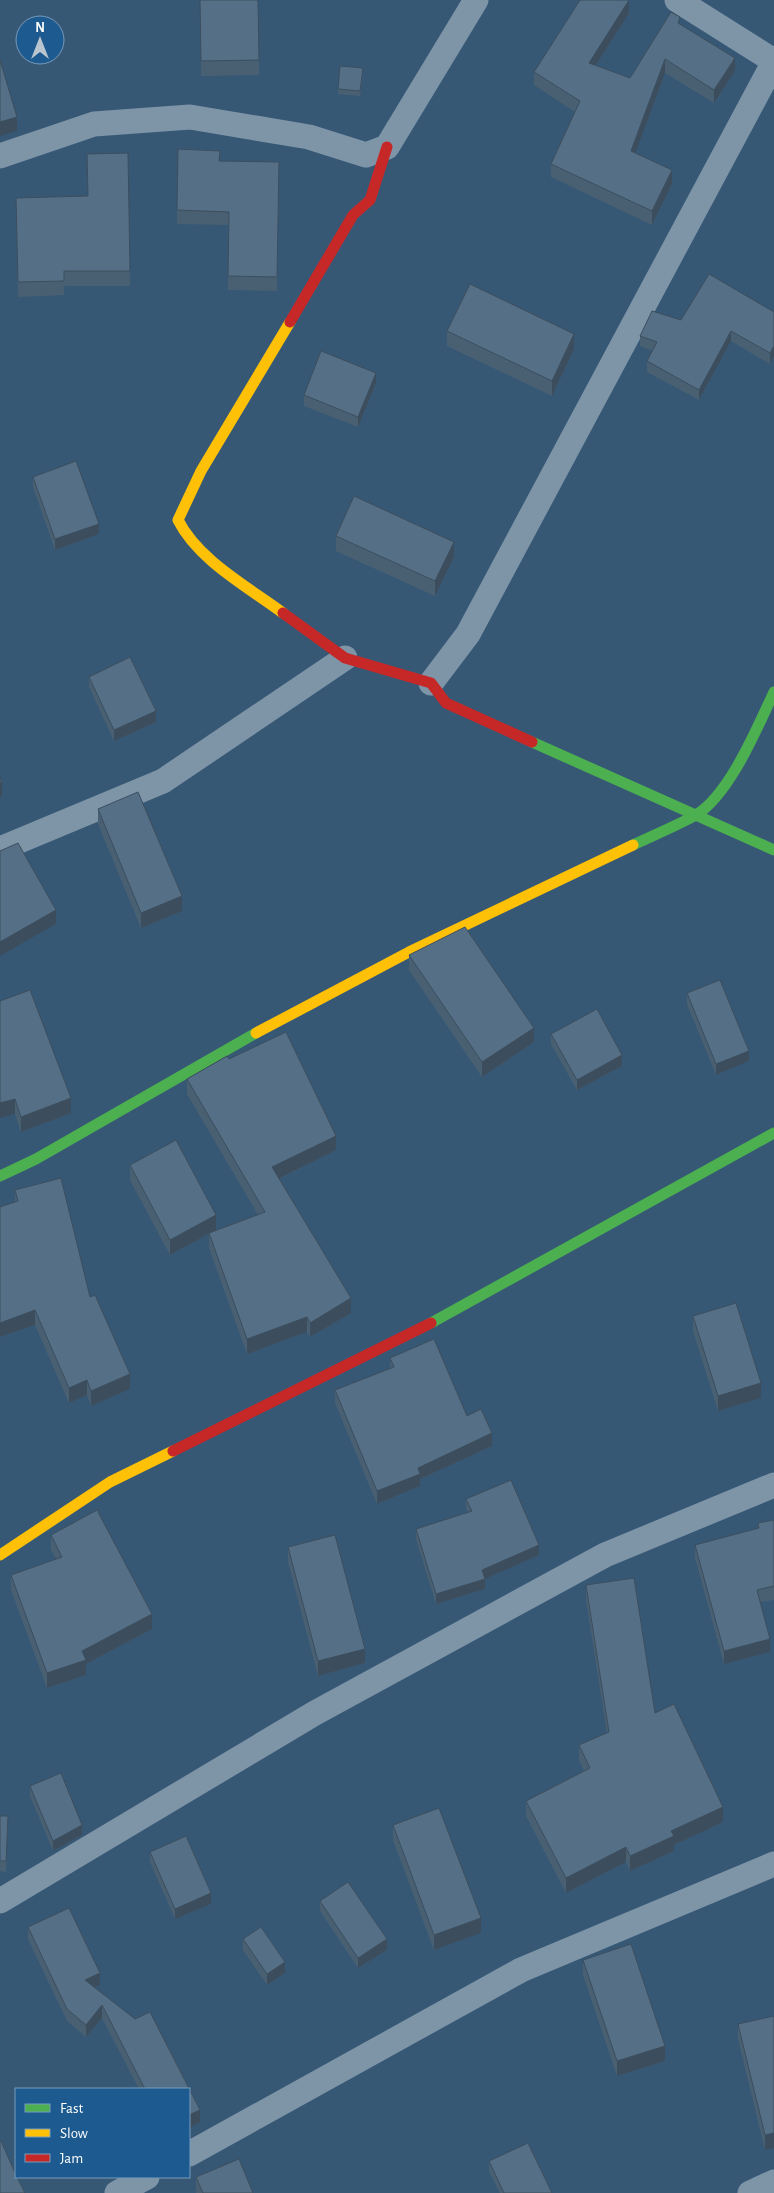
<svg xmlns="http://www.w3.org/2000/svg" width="774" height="2193" viewBox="0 0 774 2193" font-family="'Alegreya Sans',sans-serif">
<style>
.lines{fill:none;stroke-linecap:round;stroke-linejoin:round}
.street{stroke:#7e95a8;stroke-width:25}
.fast{stroke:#4caf50;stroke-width:11}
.slow{stroke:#ffc107;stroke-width:11}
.jam{stroke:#c62828;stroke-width:11}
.wall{fill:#496073}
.shaded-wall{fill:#3c4e5e}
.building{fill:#557086;stroke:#3c4e5e}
</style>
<rect width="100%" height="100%" fill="#375875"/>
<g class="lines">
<path class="street" d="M 677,0 L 774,61
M 0,156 L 94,124 L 190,117 L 309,137 L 366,155 L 387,147 L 476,0
M 431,683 L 468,634 L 774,62
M 0,849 L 163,781 L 345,658
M 0,1901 L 315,1713 L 605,1555 L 774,1485
M 189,2154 L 521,1970 L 774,1864
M 117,2193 L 147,2177
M 750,2193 L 774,2182"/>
<path class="fast" d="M 532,742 L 774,850
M 633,845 C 654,835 676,826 696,815 C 730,794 757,728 774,692
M 0,1176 L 36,1159 L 256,1033
M 431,1323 L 774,1133"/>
<path class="slow" d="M 283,613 C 248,587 198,560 178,520 L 201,471 L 290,322
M 256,1033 L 409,952 L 633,845
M 0,1555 L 110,1482 L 173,1451"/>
<path class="jam" d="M 290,322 L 353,215 L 370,200 L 387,147
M 283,613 L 345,658 L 431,683 L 446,703 L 532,742
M 173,1451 L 431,1323"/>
</g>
<path class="wall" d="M 200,0 L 259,60 L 259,75 L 201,76 Z
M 629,13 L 596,65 L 630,78 L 680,24 L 735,71 L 714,103 L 665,73 L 635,153 L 672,184 L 652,225 L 551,177 L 551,164 L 575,112 L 534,85 L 534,72 Z
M 363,74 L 360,96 L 338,94 L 338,89 Z
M 128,153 L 130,286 L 64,286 L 64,295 L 18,297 L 16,213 L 88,196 Z
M 220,161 L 279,162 L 277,291 L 228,290 L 229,225 L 177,224 L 177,210 Z
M 774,312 L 774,356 L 770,364 L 731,341 L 699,400 L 647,372 L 647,361 L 653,351 L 640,346 L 640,336 L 681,320 Z
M 447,331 L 574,349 L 552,396 L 447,346 Z
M 376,383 L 358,427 L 304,406 L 304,395 Z
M 33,477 L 99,534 L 55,550 L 33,487 Z
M 336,536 L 454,557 L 435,596 L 336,551 Z
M 89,677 L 156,722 L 114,741 L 89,687 Z
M 98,809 L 182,911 L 141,928 L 98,824 Z
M 409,955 L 534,1042 L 482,1077 L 409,970 Z
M 687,993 L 749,1061 L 716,1075 L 687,1004 Z
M 0,1001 L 71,1113 L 21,1132 L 15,1114 Z
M 551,1034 L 622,1066 L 577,1090 L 551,1044 Z
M 229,1059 L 336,1150 L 279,1179 L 351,1313 L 310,1337 L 307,1332 L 247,1354 L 209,1248 L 209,1234 L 170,1255 L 130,1180 L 130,1165 L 216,1230 L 258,1215 L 187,1094 L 187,1079 Z
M 15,1190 L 90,1297 L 130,1389 L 91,1406 L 87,1395 L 69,1403 L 35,1325 L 0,1337 L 0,1207 L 15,1202 Z
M 693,1316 L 761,1398 L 718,1411 L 693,1331 Z
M 390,1358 L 467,1416 L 492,1446 L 420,1479 L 420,1486 L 377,1504 L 335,1403 L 335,1390 L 390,1368 Z
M 466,1499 L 539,1555 L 485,1579 L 485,1589 L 436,1604 L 416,1539 L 416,1529 L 468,1512 L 466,1509 Z
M 774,1520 L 774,1600 L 760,1602 L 770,1652 L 724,1664 L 695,1558 L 695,1545 L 758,1528 L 758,1523 Z
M 51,1535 L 152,1629 L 86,1664 L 86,1675 L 47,1688 L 11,1590 L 11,1575 L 56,1559 L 51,1550 Z
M 288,1547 L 365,1663 L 318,1676 L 288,1562 Z
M 586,1585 L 655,1713 L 723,1822 L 674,1845 L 674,1851 L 630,1871 L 626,1862 L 566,1893 L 526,1816 L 526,1801 L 584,1771 L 579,1760 L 579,1745 L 607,1733 L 586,1600 Z
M 30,1786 L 82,1835 L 53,1851 L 30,1796 Z
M 0,1816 L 8,1826 L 6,1872 L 0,1871 Z
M 393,1825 L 481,1933 L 434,1950 L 393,1840 Z
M 150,1852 L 211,1904 L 175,1919 L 150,1862 Z
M 320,1901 L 387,1950 L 358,1968 L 320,1911 Z
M 69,1908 L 100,1973 L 100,1985 L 95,1988 L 135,2019 L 150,2012 L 200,2110 L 200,2122 L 189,2128 L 189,2089 L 139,2089 L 102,2018 L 86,2037 L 67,2021 L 28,1939 L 28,1927 Z
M 243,1939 L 285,1973 L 267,1985 L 243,1950 Z
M 583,1960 L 665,2061 L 617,2076 L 583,1975 Z
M 774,2016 L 765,2150 L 738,2039 L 738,2024 Z
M 489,2161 L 552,2193 L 500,2193 L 489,2171 Z
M 196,2177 L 253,2193 L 196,2193 Z"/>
<path class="shaded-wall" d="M 629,0 L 629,13 L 589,76 L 589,63 Z
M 735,58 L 735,71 L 714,103 L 714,90 Z
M 665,59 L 665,73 L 631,165 L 631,151 Z
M 17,117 L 17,131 L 0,136 L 0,122 Z
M 672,170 L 672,184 L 652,225 L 652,211 Z
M 731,331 L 731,341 L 699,400 L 699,390 Z
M 574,334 L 574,349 L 552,396 L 552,381 Z
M 774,346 L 774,356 L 770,364 L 770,353 Z
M 376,373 L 376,383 L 358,427 L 358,417 Z
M 99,524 L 99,534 L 55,550 L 55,539 Z
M 454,542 L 454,557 L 435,596 L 435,581 Z
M 156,711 L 156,722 L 114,741 L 114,730 Z
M 0,783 L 2,783 L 2,796 L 0,797 Z
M 182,896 L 182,911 L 141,928 L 141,913 Z
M 56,910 L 56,924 L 0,956 L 0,965 L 0,942 Z
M 534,1028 L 534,1042 L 482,1077 L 482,1062 Z
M 749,1051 L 749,1061 L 716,1075 L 716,1064 Z
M 622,1055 L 622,1066 L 577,1090 L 577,1080 Z
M 71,1098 L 71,1113 L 21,1132 L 21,1117 Z
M 15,1099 L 15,1114 L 0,1118 L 0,1103 Z
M 336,1136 L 336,1150 L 272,1182 L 272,1167 Z
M 216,1215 L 216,1230 L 170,1255 L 170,1240 Z
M 351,1298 L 351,1313 L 310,1337 L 310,1323 Z
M 35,1310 L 35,1325 L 0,1337 L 0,1323 Z
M 307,1317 L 307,1332 L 247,1354 L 247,1339 Z
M 130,1374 L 130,1389 L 91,1406 L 91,1391 Z
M 87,1380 L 87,1395 L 69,1403 L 69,1388 Z
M 761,1383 L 761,1398 L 718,1411 L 718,1396 Z
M 492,1433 L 492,1446 L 420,1479 L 420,1486 L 377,1504 L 377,1491 L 418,1468 Z
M 539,1545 L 539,1555 L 485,1579 L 485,1589 L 436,1604 L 436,1594 L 482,1570 Z
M 152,1614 L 152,1629 L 86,1664 L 86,1675 L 47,1688 L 47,1673 L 82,1651 Z
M 770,1639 L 770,1652 L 724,1664 L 724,1651 Z
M 365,1649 L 365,1663 L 318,1676 L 318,1661 Z
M 723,1807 L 723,1822 L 674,1845 L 674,1851 L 630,1871 L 630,1856 L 671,1831 Z
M 82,1825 L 82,1835 L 53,1851 L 53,1841 Z
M 626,1847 L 626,1862 L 566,1893 L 566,1878 Z
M 211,1893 L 211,1904 L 175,1919 L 175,1909 Z
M 481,1918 L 481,1933 L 434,1950 L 434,1935 Z
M 387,1939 L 387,1950 L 358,1968 L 358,1958 Z
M 285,1962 L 285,1973 L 267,1985 L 267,1974 Z
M 100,1973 L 100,1985 L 85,1992 L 85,1980 Z
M 102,2005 L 102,2018 L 86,2037 L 86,2025 Z
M 665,2046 L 665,2061 L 617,2076 L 617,2061 Z
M 200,2110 L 200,2122 L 189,2128 L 189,2115 Z
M 774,2133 L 774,2148 L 765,2150 L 765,2135 Z"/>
<path class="building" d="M 200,0 L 258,0 L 259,60 L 201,61 Z
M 580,0 L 629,0 L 589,63 L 630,78 L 671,12 L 680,17 L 678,23 L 735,58 L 714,90 L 665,59 L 631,151 L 672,170 L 652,211 L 551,164 L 580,101 L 534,72 Z
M 0,60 L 17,117 L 0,122 Z
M 340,66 L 363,68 L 360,91 L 338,89 Z
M 178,149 L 220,151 L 219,161 L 279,162 L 277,277 L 228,276 L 229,212 L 177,210 Z
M 128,153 L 130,271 L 64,271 L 64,281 L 18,282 L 16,198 L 88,196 L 87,154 Z
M 709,274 L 774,312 L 774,346 L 770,353 L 731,331 L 699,390 L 647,361 L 657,342 L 640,336 L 652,311 L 681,320 Z
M 470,284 L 574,334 L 552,381 L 447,331 Z
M 321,351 L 376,373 L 358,417 L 304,395 Z
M 76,461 L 99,524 L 55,539 L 33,477 Z
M 354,496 L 454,542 L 435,581 L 336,536 Z
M 130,657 L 156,711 L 114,730 L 89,677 Z
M 0,776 L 2,783 L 0,783 Z
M 138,792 L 182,896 L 141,913 L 98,809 Z
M 18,843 L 56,910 L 0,942 L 0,851 Z
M 465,927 L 534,1028 L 482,1062 L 409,955 Z
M 720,980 L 749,1051 L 716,1064 L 687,993 Z
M 30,990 L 71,1098 L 21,1117 L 15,1099 L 0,1103 L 0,1001 Z
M 597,1009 L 622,1055 L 577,1080 L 551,1034 Z
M 286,1032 L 336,1136 L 272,1167 L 351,1298 L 310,1323 L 307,1317 L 247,1339 L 209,1233 L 265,1212 L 187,1079 L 227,1056 L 229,1059 Z
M 176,1140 L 216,1215 L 170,1240 L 130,1165 Z
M 61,1178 L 90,1297 L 95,1295 L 130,1374 L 91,1391 L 87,1380 L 69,1388 L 35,1310 L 0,1323 L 0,1207 L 18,1201 L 15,1190 Z
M 736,1303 L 761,1383 L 718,1396 L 693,1316 Z
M 434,1339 L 467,1416 L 481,1409 L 492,1433 L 418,1468 L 420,1474 L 377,1491 L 335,1390 L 394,1367 L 390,1358 Z
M 511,1480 L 539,1545 L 482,1570 L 485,1579 L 436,1594 L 416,1529 L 472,1511 L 466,1499 Z
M 97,1510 L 152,1614 L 82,1651 L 86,1660 L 47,1673 L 11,1575 L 62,1557 L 51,1535 Z
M 774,1520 L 774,1586 L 757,1590 L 770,1639 L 724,1651 L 695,1545 L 759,1528 L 758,1523 Z
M 335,1535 L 365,1649 L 318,1661 L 288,1547 Z
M 634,1578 L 655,1713 L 674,1704 L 723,1807 L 671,1831 L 674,1836 L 630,1856 L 626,1847 L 566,1878 L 526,1801 L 590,1768 L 579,1745 L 609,1732 L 586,1585 Z
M 61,1773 L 82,1825 L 53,1841 L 30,1786 Z
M 439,1808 L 481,1918 L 434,1935 L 393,1825 Z
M 0,1816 L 8,1816 L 6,1861 L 0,1861 Z
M 186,1836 L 211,1893 L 175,1909 L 150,1852 Z
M 348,1882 L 387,1939 L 358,1958 L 320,1901 Z
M 69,1908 L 100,1973 L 85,1980 L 135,2019 L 150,2012 L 200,2110 L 189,2115 L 189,2089 L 145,2089 L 102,2005 L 86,2025 L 67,2009 L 28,1927 Z
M 261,1927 L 285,1962 L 267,1974 L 243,1939 Z
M 631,1944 L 665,2046 L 617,2061 L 583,1960 Z
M 774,2016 L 774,2133 L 765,2135 L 738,2024 Z
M 0,2141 L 1,2141 L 16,2175 L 16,2177 L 17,2177 L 25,2193 L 0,2193 Z
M 528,2143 L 552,2193 L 504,2193 L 489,2161 Z
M 239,2159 L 253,2193 L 203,2193 L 196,2177 Z"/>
<rect x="15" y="2088" width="175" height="90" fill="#1d5a8f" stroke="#779cbc"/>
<rect x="25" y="2104" width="25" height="8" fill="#4caf50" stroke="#779cbc"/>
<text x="60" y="2113" font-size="15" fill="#ffffff">Fast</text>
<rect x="25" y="2129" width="25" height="8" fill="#ffc107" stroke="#779cbc"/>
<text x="60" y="2138" font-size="15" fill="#ffffff">Slow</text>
<rect x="25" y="2154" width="25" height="8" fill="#c62828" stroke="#779cbc"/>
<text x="60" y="2163" font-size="15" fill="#ffffff">Jam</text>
<g transform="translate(40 40)"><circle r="24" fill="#1d5a8f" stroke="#779cbc"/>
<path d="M0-4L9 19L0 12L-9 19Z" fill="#b9c5cf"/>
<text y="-8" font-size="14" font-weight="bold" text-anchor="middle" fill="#ffffff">N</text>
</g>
</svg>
